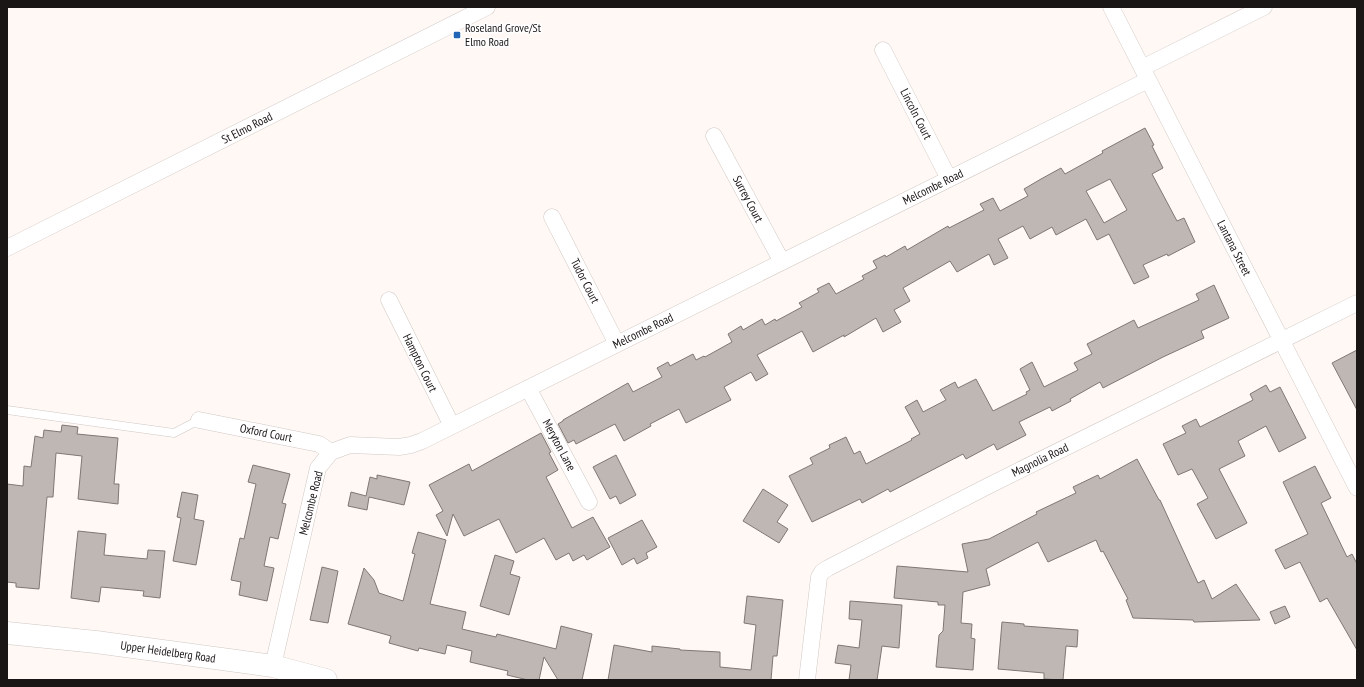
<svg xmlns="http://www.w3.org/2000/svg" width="1364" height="687" viewBox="0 0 1364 687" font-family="'PT Sans Narrow',sans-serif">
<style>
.building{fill:#bfb7b4;stroke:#7e7773;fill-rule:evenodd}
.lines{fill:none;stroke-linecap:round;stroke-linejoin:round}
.service-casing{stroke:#d0c8c4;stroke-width:9}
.minor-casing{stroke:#d0c8c4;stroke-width:17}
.secondary-casing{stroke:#d0c8c4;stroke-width:23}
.service{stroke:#fff;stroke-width:8}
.minor{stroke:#fff;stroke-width:16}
.secondary{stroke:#fff;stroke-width:22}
.poi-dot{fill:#2165b6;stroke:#fff;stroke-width:1.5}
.labels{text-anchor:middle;stroke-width:3;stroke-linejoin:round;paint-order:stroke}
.poi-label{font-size:12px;fill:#191615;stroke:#fff;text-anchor:start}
.street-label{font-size:12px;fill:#191615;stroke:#fff}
</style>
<rect width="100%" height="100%" fill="#fff8f5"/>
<path class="building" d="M 1145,128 L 1154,145 L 1152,146 L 1163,168 L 1152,174 L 1177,221 L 1184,218 L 1195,242 L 1168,256 L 1167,254 L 1143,265 L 1149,277 L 1134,284 L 1109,234 L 1097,240 L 1086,219 L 1056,235 L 1052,227 L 1030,239 L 1023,226 L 998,239 L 1008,258 L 994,265 L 989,254 L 957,272 L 950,261 L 903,288 L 910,301 L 894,310 L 901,322 L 883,332 L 876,318 L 844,337 L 844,335 L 813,352 L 802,331 L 757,355 L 768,374 L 756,381 L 751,372 L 724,387 L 731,400 L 686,423 L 679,409 L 650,424 L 651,426 L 624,441 L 615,424 L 576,444 L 574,440 L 568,443 L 558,424 L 563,421 L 563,420 L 628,383 L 633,392 L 662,377 L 657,368 L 668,362 L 670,366 L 693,354 L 696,360 L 704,356 L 705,357 L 732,342 L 728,334 L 741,326 L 743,330 L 762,319 L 765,325 L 775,319 L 776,321 L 802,307 L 799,303 L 819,292 L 817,289 L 829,283 L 836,294 L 864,279 L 862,276 L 877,268 L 873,261 L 885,255 L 886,257 L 905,246 L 907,250 L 948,226 L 949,228 L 984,210 L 980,204 L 993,198 L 1000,211 L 1028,196 L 1024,189 L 1041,179 L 1061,168 L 1065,174 L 1103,153 L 1102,151 ZM 1110,179 L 1127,210 L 1104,223 L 1086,191 Z
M 1214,285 L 1229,318 L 1201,331 L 1204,338 L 1163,357 L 1103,388 L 1100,382 L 1070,399 L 1071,401 L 1052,411 L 1050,407 L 1019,422 L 1026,435 L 997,450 L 994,444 L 966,459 L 963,454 L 890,492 L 888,489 L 862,503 L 860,499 L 812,522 L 789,476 L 813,464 L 810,458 L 830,448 L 829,445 L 846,437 L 854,454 L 860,451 L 866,464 L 912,440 L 911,439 L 920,434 L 905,407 L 917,400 L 923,412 L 946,400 L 940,390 L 955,382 L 958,388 L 976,379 L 993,411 L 1027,394 L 1026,392 L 1030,390 L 1020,369 L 1032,362 L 1044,387 L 1078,370 L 1074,363 L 1092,354 L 1087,344 L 1134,320 L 1138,328 L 1199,300 L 1196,294 Z
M 1357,350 L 1357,410 L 1332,363 Z
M 1266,385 L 1270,392 L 1280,387 L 1306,438 L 1279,452 L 1266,426 L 1238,441 L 1245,456 L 1219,469 L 1247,523 L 1216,539 L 1197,504 L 1208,498 L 1192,469 L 1178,475 L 1163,444 L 1186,433 L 1182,426 L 1196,419 L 1200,427 L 1253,400 L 1250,394 Z
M 62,425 L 78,427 L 77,434 L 118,438 L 114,484 L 119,484 L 118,504 L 78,499 L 82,456 L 56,453 L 53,497 L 47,497 L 39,589 L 16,587 L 16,583 L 7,582 L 7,484 L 23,486 L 24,466 L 31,467 L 35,436 L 43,438 L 44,430 L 61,432 Z
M 541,433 L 551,452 L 549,453 L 558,470 L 546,477 L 572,528 L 593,517 L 610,547 L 587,560 L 584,555 L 573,561 L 569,553 L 556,560 L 544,538 L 516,553 L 499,519 L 464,536 L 453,514 L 447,536 L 436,515 L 443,511 L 429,485 L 469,464 L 472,471 Z
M 616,455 L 636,495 L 620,504 L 616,496 L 610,499 L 593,467 Z
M 1137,459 L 1159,500 L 1160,500 L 1198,583 L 1204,580 L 1212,599 L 1236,584 L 1260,620 L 1194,622 L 1193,620 L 1133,618 L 1126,600 L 1128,599 L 1103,551 L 1101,552 L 1096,540 L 1048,562 L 1038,542 L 986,569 L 990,585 L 963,592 L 961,623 L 972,624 L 971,638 L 975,639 L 973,670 L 936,667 L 939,635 L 943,631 L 945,605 L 938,605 L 938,602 L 894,598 L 897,566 L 968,572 L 962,544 L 989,539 L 1037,514 L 1036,512 L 1076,493 L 1073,487 L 1098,475 L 1100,479 Z
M 253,465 L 290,474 L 282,503 L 286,504 L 278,539 L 270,537 L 264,566 L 274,568 L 267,601 L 239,595 L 241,582 L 231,580 L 240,538 L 244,539 L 256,484 L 248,482 Z
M 1315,466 L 1331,498 L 1321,503 L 1347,557 L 1352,554 L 1357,564 L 1357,650 L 1327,598 L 1320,602 L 1300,562 L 1285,569 L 1275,550 L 1308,534 L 1283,482 Z
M 377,475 L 410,482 L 404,505 L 369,497 L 367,510 L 348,506 L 351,492 L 366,496 L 370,477 L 377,479 Z
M 763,489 L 788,505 L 777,522 L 788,529 L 779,543 L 743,521 Z
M 182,492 L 198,495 L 194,519 L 204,521 L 196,565 L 173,561 L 181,518 L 177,517 Z
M 642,520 L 657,547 L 646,553 L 648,558 L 637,564 L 634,558 L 622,565 L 608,538 Z
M 78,531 L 106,534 L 104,555 L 147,559 L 148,550 L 165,551 L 160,598 L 143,596 L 144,591 L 101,587 L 99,602 L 71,598 Z
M 418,532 L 446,540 L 430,604 L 466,612 L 462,629 L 496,637 L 497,634 L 556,649 L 561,626 L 592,634 L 582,680 L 558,680 L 544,657 L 539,680 L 528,680 L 507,675 L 508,671 L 470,662 L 472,651 L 447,645 L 445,654 L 419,648 L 418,651 L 389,643 L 391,636 L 348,624 L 364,568 L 374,580 L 379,593 L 403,601 L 415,554 L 412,553 Z
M 495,555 L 514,561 L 510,574 L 520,577 L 509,615 L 480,606 Z
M 322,567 L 338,571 L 328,623 L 310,620 Z
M 747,596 L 783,600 L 777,656 L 773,656 L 771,680 L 608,680 L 614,645 L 652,652 L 652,646 L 680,649 L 680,650 L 720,652 L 720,667 L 751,670 L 756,625 L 744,623 Z
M 850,601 L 902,605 L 899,648 L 882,646 L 877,680 L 849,680 L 851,665 L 835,663 L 838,645 L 859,648 L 862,620 L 849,619 Z
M 1285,606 L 1290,617 L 1275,624 L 1270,612 Z
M 1002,622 L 1024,624 L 1024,626 L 1078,630 L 1077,647 L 1066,646 L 1063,680 L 1044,679 L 1044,673 L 998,669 Z"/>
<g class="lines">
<g class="service-casing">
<path id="service" d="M 7,410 L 174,433 L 199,420"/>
</g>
<g class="minor-casing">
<path id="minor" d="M 1111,7 L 1357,488
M 883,50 L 949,179
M 1142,68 L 1264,7
M 714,136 L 782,262
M 552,217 L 617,344
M 7,248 L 487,7
M 389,300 L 452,426
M 528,388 L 589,502
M 199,420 L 319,444 L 331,452
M 273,666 L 318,468 L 331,452 L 350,445 L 399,447 L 411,445 L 422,441 L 1148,80
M 807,680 L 819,577 L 822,572 L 828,568 L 990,485 L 1357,303"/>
</g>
<g class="secondary-casing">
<path id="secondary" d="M 7,633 L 96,642 L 273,666 L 326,680"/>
</g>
<use href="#service" class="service"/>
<use href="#minor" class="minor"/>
<use href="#secondary" class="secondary"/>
</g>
<rect class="poi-dot" x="453" y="31" width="8" height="8" rx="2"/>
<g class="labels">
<g class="poi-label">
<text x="465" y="32">Roseland Grove/St<tspan x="465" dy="14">Elmo Road</tspan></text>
</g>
<g class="street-label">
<text transform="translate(916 114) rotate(63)" y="4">Lincoln Court</text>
<text transform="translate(247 128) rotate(-27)" y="4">St Elmo Road</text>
<text transform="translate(933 187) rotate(-26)" y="4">Melcombe Road</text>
<text transform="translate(748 199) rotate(62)" y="4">Surrey Court</text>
<text transform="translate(1234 248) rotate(63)" y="4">Lantana Street</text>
<text transform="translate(585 281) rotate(63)" y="4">Tudor Court</text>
<text transform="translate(643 331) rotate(-26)" y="4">Melcombe Road</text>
<text transform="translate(420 363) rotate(64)" y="4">Hampton Court</text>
<text transform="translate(266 433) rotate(11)" y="4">Oxford Court</text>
<text transform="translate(559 445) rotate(62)" y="4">Meryton Lane</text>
<text transform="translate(1040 460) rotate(-26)" y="4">Magnolia Road</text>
<text transform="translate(311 503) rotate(-76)" y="4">Melcombe Road</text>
<text transform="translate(168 652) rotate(8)" y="4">Upper Heidelberg Road</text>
</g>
</g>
<rect width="1364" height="687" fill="none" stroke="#191615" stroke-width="16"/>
</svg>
